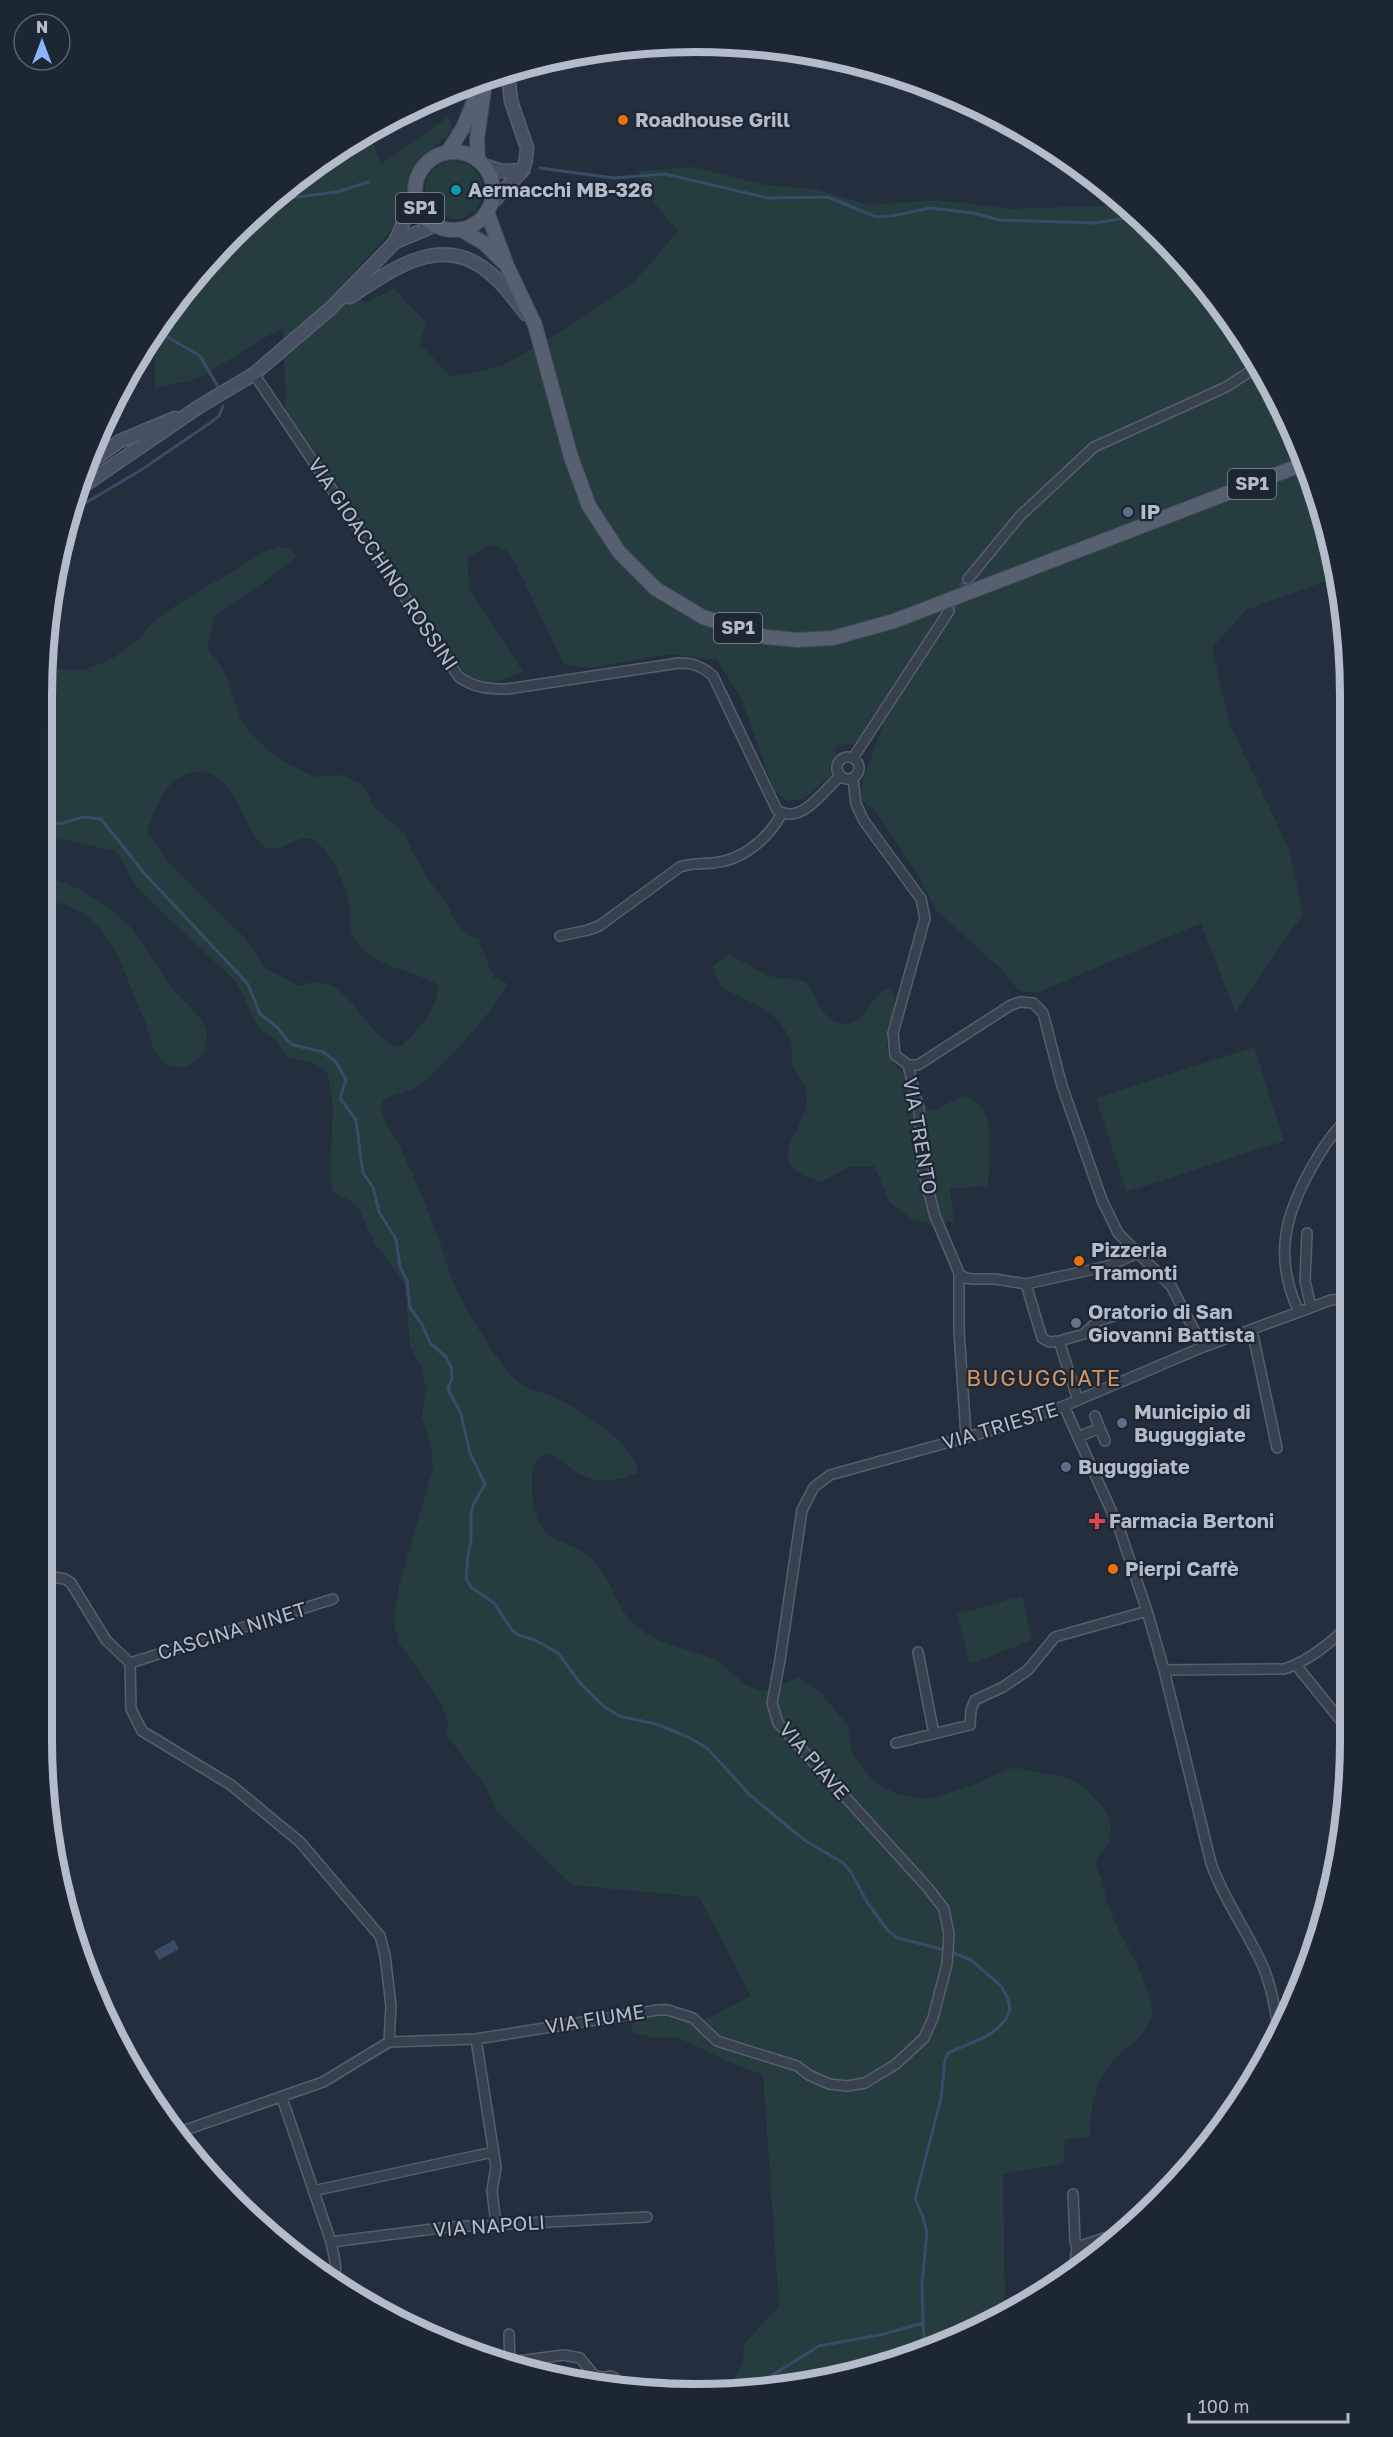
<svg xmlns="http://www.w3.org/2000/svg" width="1393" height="2437" viewBox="0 0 1393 2437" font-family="'Golos Text',sans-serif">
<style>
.green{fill:#263c3f;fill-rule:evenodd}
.water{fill:#394c67}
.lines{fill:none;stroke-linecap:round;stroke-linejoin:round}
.stream{stroke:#394c67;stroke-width:3}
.street-tunnel{stroke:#3a4453;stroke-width:9;stroke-dasharray:9 4.5;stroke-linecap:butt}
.street-casing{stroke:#565f6c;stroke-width:12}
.secondary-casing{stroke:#565f6c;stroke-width:15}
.primary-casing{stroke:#414a57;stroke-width:16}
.street{stroke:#38414e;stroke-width:9}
.secondary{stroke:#465061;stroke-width:12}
.primary{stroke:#56606e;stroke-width:14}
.food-dot{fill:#e8710a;stroke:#1d2633;stroke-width:2}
.culture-dot{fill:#0f9aa8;stroke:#1d2633;stroke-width:2}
.service-dot{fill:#5c6f8a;stroke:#1d2633;stroke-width:2}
.worship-dot{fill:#6b7280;stroke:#1d2633;stroke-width:2}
.health-dot{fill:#e0444e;stroke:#1d2633;stroke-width:2}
.labels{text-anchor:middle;stroke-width:4.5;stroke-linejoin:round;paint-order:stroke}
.shield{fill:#1d2633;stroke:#878f9c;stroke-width:1.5}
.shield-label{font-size:18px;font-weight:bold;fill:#b4bcc9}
.poi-label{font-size:20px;font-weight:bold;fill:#b4bcc9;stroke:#1d2633;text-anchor:start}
.street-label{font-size:20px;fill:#b4bcc9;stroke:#1d2633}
.quarter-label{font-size:22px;letter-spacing:1.5px;fill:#d59563;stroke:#1d2633}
.rim{fill:none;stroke:#b4bcc9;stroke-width:8}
</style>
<rect width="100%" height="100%" fill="#242f3e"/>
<path class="green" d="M 448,117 L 453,129 L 419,162 L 412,177 L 408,199 L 388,234 L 347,281 L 365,303 L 394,288 L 426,323 L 420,344 L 451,377 L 502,366 L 569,327 L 635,281 L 678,231 L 655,204 L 639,171 L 693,167 L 765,185 L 816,189 L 869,205 L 940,200 L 1011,209 L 1124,205 L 1160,234 L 1263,369 L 1316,486 L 1341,611 L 1326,581 L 1246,610 L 1212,648 L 1230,725 L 1289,849 L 1303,914 L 1235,1012 L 1201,923 L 1037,993 L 1019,991 L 1002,970 L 936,910 L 917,873 L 874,810 L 862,801 L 862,782 L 883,726 L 876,710 L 855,744 L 837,745 L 831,775 L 804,799 L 788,801 L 774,791 L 742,700 L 717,660 L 670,654 L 588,668 L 564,664 L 516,565 L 507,551 L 490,545 L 467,557 L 470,590 L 523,672 L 492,683 L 467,676 L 329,471 L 286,414 L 283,327 L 197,379 L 155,388 L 156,329 L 233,234 L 333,152 L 369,133 L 381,164 Z
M425 190a29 29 0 1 1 58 0a29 29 0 1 1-58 0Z
M 280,547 L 287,548 L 298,555 L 258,587 L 216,614 L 207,646 L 226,675 L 242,723 L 257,740 L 278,758 L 315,777 L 342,775 L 362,784 L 375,808 L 404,833 L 411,849 L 427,878 L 446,903 L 457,924 L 468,935 L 478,939 L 494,978 L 507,983 C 500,1005 437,1074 417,1087 C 406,1093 393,1093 383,1100 C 378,1117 392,1131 399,1145 C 412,1173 425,1200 435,1229 C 444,1252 449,1275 460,1297 C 471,1318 502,1370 520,1383 C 528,1389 539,1391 549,1395 C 571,1404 641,1446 637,1473 C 617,1483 592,1484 573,1470 C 565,1464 560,1458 550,1454 L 538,1458 C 527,1475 531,1518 546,1532 C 561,1545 582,1547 596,1563 C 612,1581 615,1605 632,1622 C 658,1649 690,1645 718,1662 C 731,1671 744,1687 760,1690 C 771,1693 788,1682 798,1677 L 822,1694 L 848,1726 L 852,1754 L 875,1783 L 895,1793 L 922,1799 L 938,1796 L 976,1784 L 1008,1769 L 1018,1768 L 1068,1778 L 1084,1787 L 1106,1811 L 1111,1826 L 1109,1842 L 1098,1857 L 1095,1865 C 1103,1879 1105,1898 1111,1913 C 1120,1937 1156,1991 1152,2015 C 1147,2037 1124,2047 1111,2063 C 1094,2084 1090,2112 1090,2137 L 1065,2139 L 1063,2164 L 1003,2174 L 1005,2312 L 947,2345 L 825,2382 L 739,2394 L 720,2393 C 734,2379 747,2366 743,2345 L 779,2306 L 763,2074 L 740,2067 L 677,2037 L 650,2037 L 632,2032 L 632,2023 L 663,2001 L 704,2020 L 751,1996 L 699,1897 L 572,1885 L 496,1811 L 486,1787 L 445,1733 L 448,1728 L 447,1719 L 442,1704 L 399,1643 L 393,1619 L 399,1585 L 433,1468 L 431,1447 L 422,1417 L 426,1388 L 422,1369 L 410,1346 L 405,1284 L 375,1244 L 359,1209 L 349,1200 L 332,1192 L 330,1176 L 333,1107 L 328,1074 C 319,1060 300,1062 286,1057 L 276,1040 L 259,1029 L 237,983 L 139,890 L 115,850 C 90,849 69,835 44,840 L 43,662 C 74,681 110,664 135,642 C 145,633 153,622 165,613 C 196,591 231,574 262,553 ZM 200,771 C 204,772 210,773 214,775 C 232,783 246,827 260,843 C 277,863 300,825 318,843 C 334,859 345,882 349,904 C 350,915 348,930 355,940 C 371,963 407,971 432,981 L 438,986 C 438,1009 417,1031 401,1046 L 398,1047 C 361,1036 349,966 299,986 L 265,968 L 244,937 L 170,864 L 147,833 C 156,805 166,774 200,771 Z
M 44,875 C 56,881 70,884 82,891 C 98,900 120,915 132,929 C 147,948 158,970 173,989 C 185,1005 204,1014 207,1036 C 210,1057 180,1078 163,1062 C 151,1051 150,1032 143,1017 C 122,969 109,905 44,901 Z
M 729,954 L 769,976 L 806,982 C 814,992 818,1005 826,1015 C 829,1018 834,1020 838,1022 C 865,1032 867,996 888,988 C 904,1000 886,1028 887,1045 C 887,1060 899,1069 908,1079 C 918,1089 918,1107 934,1110 L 964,1096 C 1001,1107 988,1156 988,1186 L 950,1189 L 954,1221 L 932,1225 L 913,1220 L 890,1203 L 874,1166 L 849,1167 L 821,1182 C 756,1162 805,1136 807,1099 C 808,1085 798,1078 793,1066 C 791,1060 793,1054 792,1048 C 791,1040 786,1030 780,1023 C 769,1009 739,997 722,987 L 717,980 L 713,966 Z
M 1254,1047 L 1284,1141 L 1126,1192 L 1096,1098 Z
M 1022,1596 L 1032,1640 L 970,1664 L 957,1614 Z"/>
<path class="water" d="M 174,1940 L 179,1949 L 159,1960 L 154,1951 Z"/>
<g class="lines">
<path class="stream" d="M 540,168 L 614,178 L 665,174 L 768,198 L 828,197 L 876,217 L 892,216 L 930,208 L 974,213 L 999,220 L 1095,223 L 1138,216
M 275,200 L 337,192 L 368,182
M 156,328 L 159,332 L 200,356 L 217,385
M 72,511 L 141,470 L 210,423 L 219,416 L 223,406
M 44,825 L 63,823 L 83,817 L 101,819 L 144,873 L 248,984 L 260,1014 L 278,1028 L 287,1040 L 293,1045 L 323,1052 L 336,1062 L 346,1080 L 340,1098 L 356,1120 L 363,1173 L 373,1187 L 379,1212 L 396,1239 L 400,1267 L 407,1281 L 410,1308 L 422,1324 L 430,1343 L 446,1357 L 451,1367 L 452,1378 L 448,1389 L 461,1414 L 470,1453 L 485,1484 L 473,1505 L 471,1514 L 471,1541 L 468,1555 L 466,1579 L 471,1587 L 494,1603 L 512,1630 L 518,1635 L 535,1640 L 558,1653 L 581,1684 L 602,1705 L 619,1716 L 656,1724 L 688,1737 L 707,1748 L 750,1795 L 804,1840 L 842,1862 L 851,1872 L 867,1902 L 888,1931 L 898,1938 L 949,1951 L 971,1960 L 1001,1986 L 1008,1999 L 1010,2010 L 1006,2019 L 997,2029 L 985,2037 L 948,2053 L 945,2060 L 941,2098 L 915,2199 L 923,2217 L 927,2233 L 922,2282 L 923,2323 L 884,2334 L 819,2346 L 766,2379 L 733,2393
M 923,2324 L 925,2345 L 928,2351"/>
<path class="street-tunnel" d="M 949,611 L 968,579"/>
<g class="street-casing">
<path id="street" d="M 254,374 L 459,677 C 475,688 488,689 507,689 L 679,663 C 693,663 702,666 713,676 L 777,810 C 801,826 824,790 840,776
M 968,579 L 1020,516 L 1094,447 L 1226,387 L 1260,365
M837 768a11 11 0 1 1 22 0a11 11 0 1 1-22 0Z
M 853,758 L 949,611
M 853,778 L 856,804 L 864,821 L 921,899 L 925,918 L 893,1033 L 895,1055 L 908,1065 L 918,1065 L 1011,1005 L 1020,1002 L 1033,1003 L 1043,1013 L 1062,1086 L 1102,1200 L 1118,1233 L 1171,1286 L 1203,1347
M 560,936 L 588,930 L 599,926 L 680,867 C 692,863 701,864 713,863 C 742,861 769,838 782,813
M 908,1065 L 919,1109 L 923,1170 L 935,1216 L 959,1273 L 965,1278 L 973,1279 L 995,1279 L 1026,1284 L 1108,1266 L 1138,1253
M 1307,1233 L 1305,1281 L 1311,1307
M 959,1273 L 959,1331 L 966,1436
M 1026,1284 L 1042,1338 L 1049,1342 L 1059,1341 L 1078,1400
M 1299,1312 C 1273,1257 1285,1214 1313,1165 C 1323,1148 1334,1130 1350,1117
M 1252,1330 L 1277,1448
M 1059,1341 L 1084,1334 L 1098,1321 L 1117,1315
M 1064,1406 L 1119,1528 L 1147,1611 L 1164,1670 L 1211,1863 C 1223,1898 1245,1928 1261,1962 C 1271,1983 1275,2006 1278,2029
M 1095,1416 L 1105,1441
M 1078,1437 L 1100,1428
M 47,1576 L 65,1579 L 71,1583 L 106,1640 L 130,1663 L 131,1709 L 142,1731 L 231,1785 L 300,1842 L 380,1936 L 385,1955 L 391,2006 L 389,2042
M 918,1652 L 934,1734
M 130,1663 L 333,1599
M 1296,1665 L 1350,1732
M 1164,1670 L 1284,1669 C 1307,1662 1334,1641 1350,1623
M 896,1743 L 970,1725 L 971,1710 L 975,1700 L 1003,1687 L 1028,1670 L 1055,1637 L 1147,1611
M 476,2039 L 496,2167 L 492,2191 L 496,2224
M 282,2098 L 331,2242 C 334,2257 339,2271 332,2284
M 174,2134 L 323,2082 L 389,2042 L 476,2039 L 658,2010 L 668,2010 L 693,2018 L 717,2041 L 797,2066 L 809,2075 L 829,2084 L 847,2086 L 865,2083 L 896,2064 L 924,2038 L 933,2018 L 947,1964 L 949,1934 L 944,1909 L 928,1888 L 778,1723 L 772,1703 L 780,1660 L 802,1510 L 814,1487 L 830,1475 L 986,1432 L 1064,1406 L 1203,1347 L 1299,1312 L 1331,1300 L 1350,1299
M 313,2191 L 493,2152
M 1073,2194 L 1075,2241 L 1077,2247
M 331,2242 L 449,2227 L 647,2217
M 1074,2272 L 1077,2247 L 1126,2231
M 509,2334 L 510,2362 L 564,2355 L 580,2358 L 594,2375 L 605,2378
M604 2382a6 6 0 1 1 12 0a6 6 0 1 1-12 0Z"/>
</g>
<g class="secondary-casing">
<path id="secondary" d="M 483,165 L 502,171 L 523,170
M 491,204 L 523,170 L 526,159 L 527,148 L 511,101 L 508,73
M 395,242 L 436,225
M 350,297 C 389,272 436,235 482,267 C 500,279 513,298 526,314
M 88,464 L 120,441 L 175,418
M 76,491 L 200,406 L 254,374 L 331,308 L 395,242 L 416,193"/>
</g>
<g class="primary-casing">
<path id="primary" d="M415 191a39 39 0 1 1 78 0a39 39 0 1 1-78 0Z
M 447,153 L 463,128 L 482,81
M 478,160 L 477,139 L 484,90
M 487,212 L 507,266 L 535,325 L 571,457 L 589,506 L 619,552 L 656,589 L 703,617 L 766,637 L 798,640 L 833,638 L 894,621 L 1306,463
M 460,229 L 484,243 L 503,262"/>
</g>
<use href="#street" class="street"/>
<use href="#secondary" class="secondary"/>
<use href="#primary" class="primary"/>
</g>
<g class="food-dot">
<circle cx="623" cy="120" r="6"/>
<circle cx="1079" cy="1261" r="6"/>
<circle cx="1113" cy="1569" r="6"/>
</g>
<circle class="culture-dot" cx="456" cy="190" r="6"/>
<g class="service-dot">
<circle cx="1128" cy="512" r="6"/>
<circle cx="1122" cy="1423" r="6"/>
<circle cx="1066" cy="1467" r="6"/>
</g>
<circle class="worship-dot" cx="1076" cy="1323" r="6"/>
<path class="health-dot" d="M1094 1512h6v6h6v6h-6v6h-6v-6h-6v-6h6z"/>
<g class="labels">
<g class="shield">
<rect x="396" y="193" width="48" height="30" rx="4.5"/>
<rect x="1228" y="469" width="48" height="30" rx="4.5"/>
<rect x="714" y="613" width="48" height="30" rx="4.5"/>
</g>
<g class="shield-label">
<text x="420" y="214">SP1</text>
<text x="1252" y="490">SP1</text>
<text x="738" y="634">SP1</text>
</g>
<g class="poi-label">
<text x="635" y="127">Roadhouse Grill</text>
<text x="468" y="197">Aermacchi MB-326</text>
<text x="1140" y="519">IP</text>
<text x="1091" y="1257">Pizzeria<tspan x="1091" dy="23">Tramonti</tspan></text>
<text x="1088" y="1319">Oratorio di San<tspan x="1088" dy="23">Giovanni Battista</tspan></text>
<text x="1134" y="1419">Municipio di<tspan x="1134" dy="23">Buguggiate</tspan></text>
<text x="1078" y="1474">Buguggiate</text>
<text x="1109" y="1528">Farmacia Bertoni</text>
<text x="1125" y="1576">Pierpi Caffè</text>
</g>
<g class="street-label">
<text transform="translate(383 564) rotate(56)" y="7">VIA GIOACCHINO ROSSINI</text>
<text transform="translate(920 1136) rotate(80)" y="7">VIA TRENTO</text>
<text transform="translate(1000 1426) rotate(-17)" y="7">VIA TRIESTE</text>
<text transform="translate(232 1631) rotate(-17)" y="7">CASCINA NINET</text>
<text transform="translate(814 1761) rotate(49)" y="7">VIA PIAVE</text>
<text transform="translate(595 2019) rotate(-9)" y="7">VIA FIUME</text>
<text transform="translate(489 2226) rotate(-4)" y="7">VIA NAPOLI</text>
</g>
<g class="quarter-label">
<text x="1044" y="1386">BUGUGGIATE</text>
</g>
</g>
<path d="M0 0H1393V2437H0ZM696 52H696A644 644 0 0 1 1340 696V1740A644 644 0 0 1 696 2384H696A644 644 0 0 1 52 1740V696A644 644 0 0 1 696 52Z" fill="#1d2633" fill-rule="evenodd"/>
<path class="rim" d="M696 52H696A644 644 0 0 1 1340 696V1740A644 644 0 0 1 696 2384H696A644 644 0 0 1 52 1740V696A644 644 0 0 1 696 52Z"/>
<g transform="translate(42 42)"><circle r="28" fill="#1d2633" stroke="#59626f" stroke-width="1.5"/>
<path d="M0-4.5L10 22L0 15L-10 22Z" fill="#8ab4f8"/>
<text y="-9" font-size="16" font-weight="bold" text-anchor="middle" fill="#b4bcc9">N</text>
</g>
<path d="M1189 2413v9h159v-9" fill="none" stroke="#b4bcc9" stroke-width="3"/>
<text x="1198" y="2413" font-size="18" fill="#b4bcc9" stroke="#1d2633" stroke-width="4.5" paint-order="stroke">100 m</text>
</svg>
